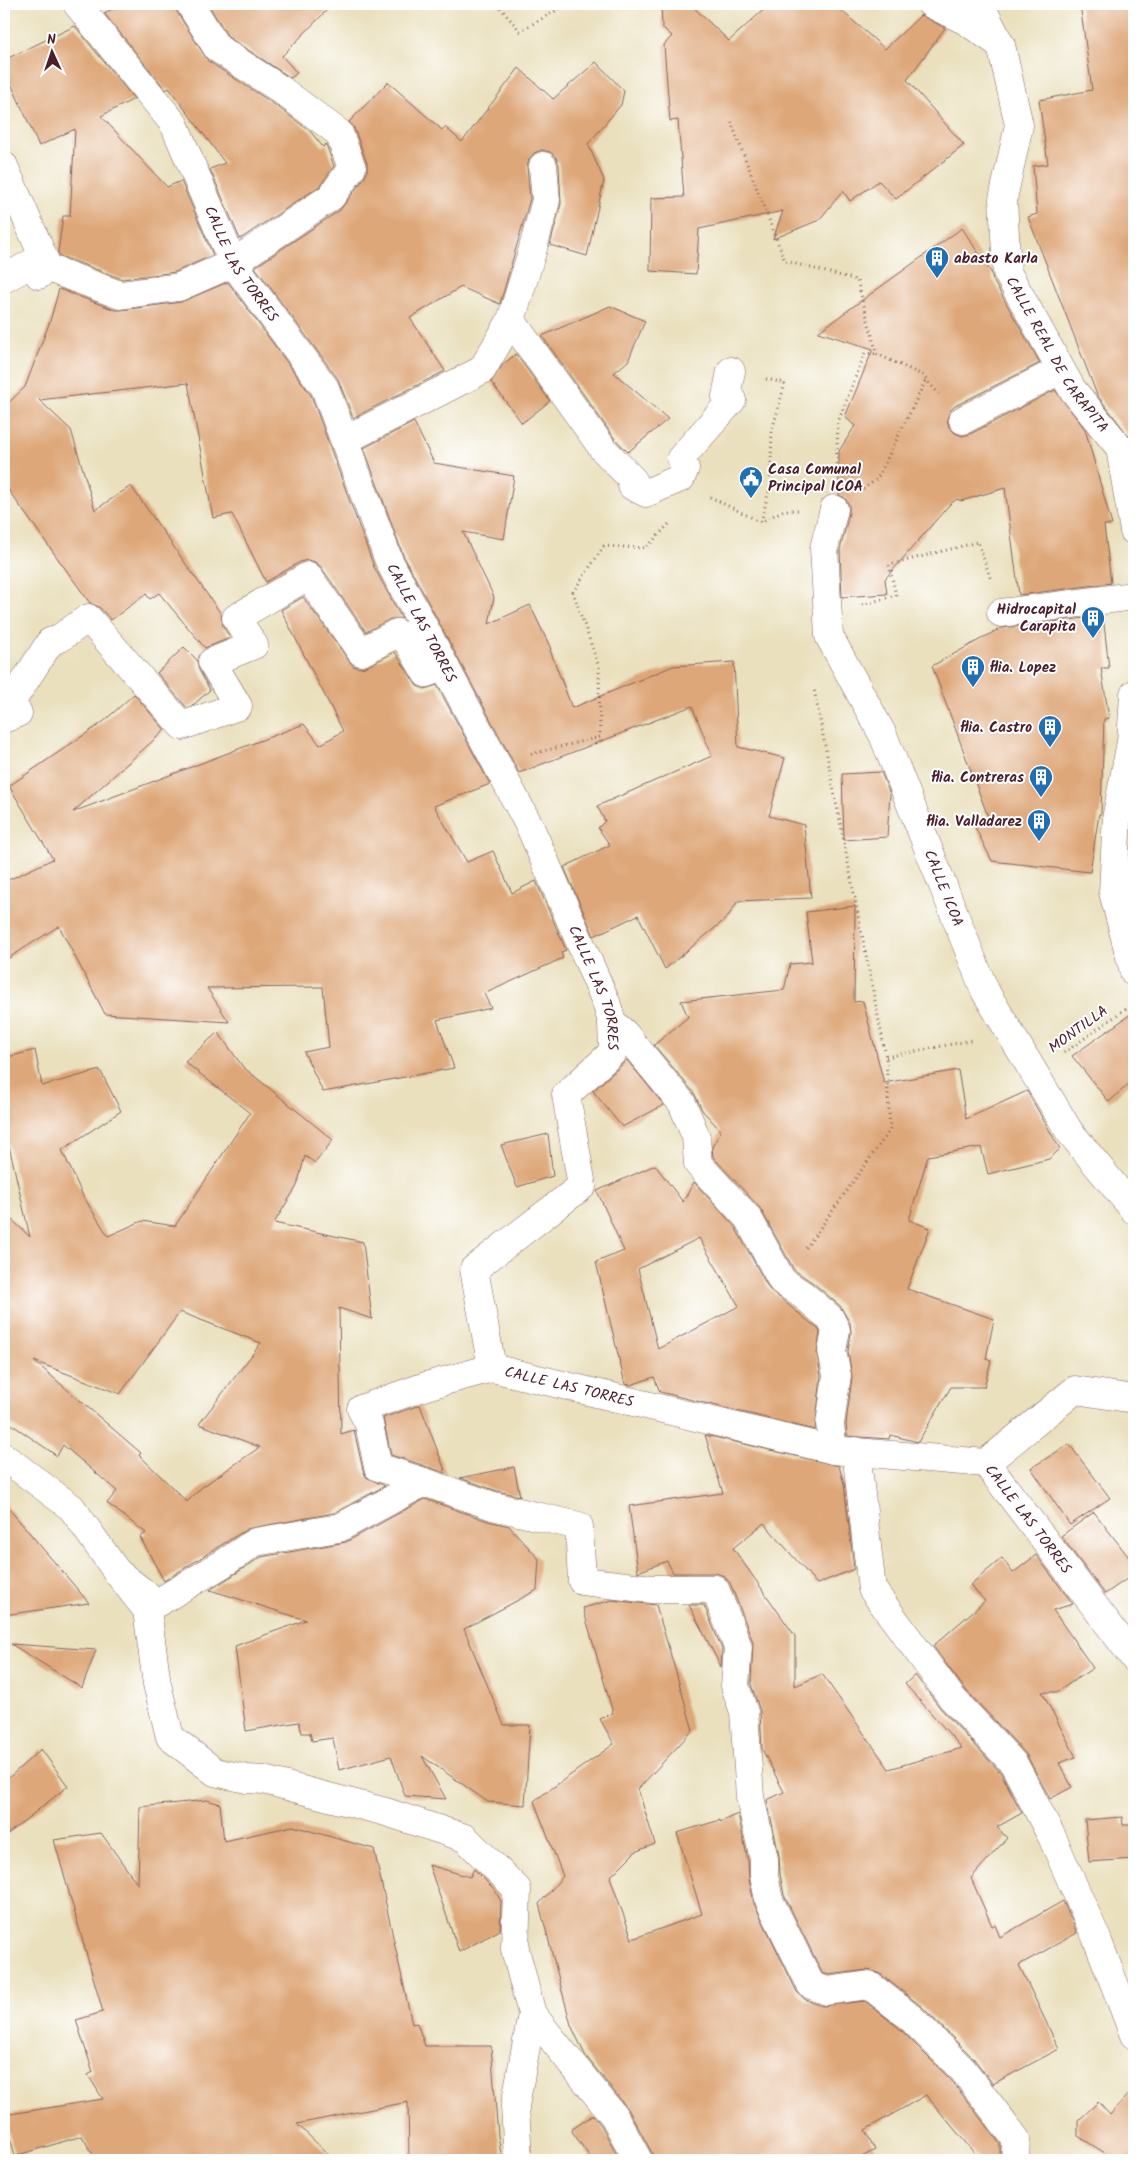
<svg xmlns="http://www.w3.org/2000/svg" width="1138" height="2164" viewBox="0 0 1138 2164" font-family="Kalam,sans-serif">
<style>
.building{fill:#dea779;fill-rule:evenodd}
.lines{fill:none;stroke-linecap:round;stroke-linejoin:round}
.street-casing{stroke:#82635e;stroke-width:29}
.path{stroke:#82635e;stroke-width:3;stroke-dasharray:1 4;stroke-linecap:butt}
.street{stroke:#fff;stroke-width:28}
.labels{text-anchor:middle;stroke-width:4;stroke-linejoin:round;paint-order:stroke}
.poi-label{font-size:15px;font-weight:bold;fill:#4a1f2b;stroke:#fff;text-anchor:end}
.street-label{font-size:15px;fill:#4a1f2b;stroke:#fff}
</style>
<rect width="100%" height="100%" fill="#fff"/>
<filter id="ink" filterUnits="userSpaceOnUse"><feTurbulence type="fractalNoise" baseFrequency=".02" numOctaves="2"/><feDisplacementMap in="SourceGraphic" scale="10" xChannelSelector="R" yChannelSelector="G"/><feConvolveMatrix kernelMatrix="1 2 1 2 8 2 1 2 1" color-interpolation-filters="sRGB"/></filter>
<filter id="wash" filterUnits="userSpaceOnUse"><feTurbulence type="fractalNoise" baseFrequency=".0096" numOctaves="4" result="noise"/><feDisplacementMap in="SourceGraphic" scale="20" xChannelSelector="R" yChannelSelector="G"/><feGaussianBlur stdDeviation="1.12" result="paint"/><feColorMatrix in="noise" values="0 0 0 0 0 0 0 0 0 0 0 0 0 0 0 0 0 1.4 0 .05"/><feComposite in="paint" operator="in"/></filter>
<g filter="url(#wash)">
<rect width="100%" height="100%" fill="#eae0bd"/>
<g id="blocks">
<path class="building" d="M 124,4 L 174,4 L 177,12 L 208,61 L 271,102 L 310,131 L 323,147 L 326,144 L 334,166 L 320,186 L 240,239 L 210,169 L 225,163 L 169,88 L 166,90 L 104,13 Z
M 208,4 L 333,4 L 282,56 L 297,73 L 291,78 L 228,37 Z
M 661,4 L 690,4 L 729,41 L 770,4 L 834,4 L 885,49 L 921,15 L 945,28 L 907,80 L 964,145 L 896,199 L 879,181 L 850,201 L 843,191 L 819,220 L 773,239 L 783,211 L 699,229 L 696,274 L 650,271 L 651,198 L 684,197 L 678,120 L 670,121 L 664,45 L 672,36 L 662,27 Z
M 1080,4 L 1134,4 L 1134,443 L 1097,395 L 1028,217 L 1037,214 L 1033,166 L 1048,164 L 1039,100 L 1092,90 Z
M 75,26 L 134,99 L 101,116 L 167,187 L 181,181 L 213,255 L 175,272 L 122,279 L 60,256 L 58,252 L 63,216 L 70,216 L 75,129 L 39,146 L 4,68 L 4,60 Z
M 596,62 L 624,91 L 621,105 L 588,144 L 604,180 L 587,256 L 550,245 L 561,204 L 559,165 L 556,157 L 550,152 L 542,150 L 534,153 L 529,159 L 527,167 L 530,199 L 500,304 L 461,287 L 410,318 L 445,371 L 353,418 L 338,379 L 255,267 L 340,210 L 365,177 L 367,170 L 367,163 L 354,128 L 349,122 L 388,82 L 442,130 L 445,127 L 462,142 L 519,68 L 553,99 Z
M 962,228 L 991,272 L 993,280 L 1040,363 L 955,406 L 950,411 L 947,419 L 949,427 L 955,433 L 962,436 L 970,434 L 1055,390 L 1085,429 L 1112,525 L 1104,525 L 1111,583 L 1019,595 L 1005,488 L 961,501 L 957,499 L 950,504 L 885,579 L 887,594 L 842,597 L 840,550 L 849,513 L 849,505 L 845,498 L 839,495 L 839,451 L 855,426 L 845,417 L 873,349 L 818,332 Z
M 228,282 L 311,395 L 374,567 L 402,619 L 390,619 L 366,632 L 321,567 L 315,562 L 307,560 L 300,562 L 266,582 L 232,514 L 213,518 L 188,383 L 39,400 L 71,430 L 95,510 L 131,486 L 221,614 L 223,626 L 230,638 L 205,648 L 159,593 L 150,599 L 146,594 L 111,620 L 99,607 L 90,603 L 4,484 L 4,407 L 25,387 L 50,321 L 59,289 L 115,310 L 122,310 L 181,302 Z
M 610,306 L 645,321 L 628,361 L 614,373 L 668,419 L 628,452 L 615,439 L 542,336 Z
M 516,354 L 550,401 L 522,423 L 491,382 L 503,364 Z
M 414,422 L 434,463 L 514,476 L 504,539 L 463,532 L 494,597 L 489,624 L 530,605 L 551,649 L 550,650 L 572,708 L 673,666 L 734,662 L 738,747 L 785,758 L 769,816 L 804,825 L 811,898 L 738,901 L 727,918 L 665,969 L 638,915 L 594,936 L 564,867 L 610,845 L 598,828 L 605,821 L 597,806 L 712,756 L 692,706 L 519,773 L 403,555 L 364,448 Z
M 303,597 L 353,666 L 361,668 L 368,666 L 395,652 L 417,686 L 425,689 L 437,685 L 490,784 L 434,806 L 467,862 L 493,851 L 512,893 L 536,881 L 566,950 L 561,952 L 563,958 L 484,994 L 491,1008 L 437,1020 L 454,1068 L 323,1092 L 304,1052 L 329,1047 L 323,987 L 207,988 L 229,1022 L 105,1014 L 59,926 L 4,961 L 4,882 L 53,859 L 9,786 L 103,722 L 134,694 L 165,730 L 73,812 L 304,724 L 320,745 L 343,731 L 281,610 Z
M 1103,616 L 1109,668 L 1101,668 L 1109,718 L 1104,719 L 1101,814 L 1099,814 L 1090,872 L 992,861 L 973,823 L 990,822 L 932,666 L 1001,628 Z
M 184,647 L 197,660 L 199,670 L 210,690 L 192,706 L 187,708 L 157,673 Z
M 881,772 L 890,794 L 887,837 L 844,840 L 842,774 Z
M 855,906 L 854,1002 L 863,1001 L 884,1083 L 958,1070 L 966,1119 L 1027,1091 L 1060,1149 L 1049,1159 L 988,1174 L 981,1147 L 928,1156 L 909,1220 L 930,1228 L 907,1289 L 994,1319 L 986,1359 L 991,1361 L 984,1387 L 951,1387 L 918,1442 L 890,1435 L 889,1439 L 847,1436 L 846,1424 L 852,1377 L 848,1351 L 851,1333 L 850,1323 L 840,1306 L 813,1283 L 794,1270 L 760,1208 L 713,1157 L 712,1147 L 721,1131 L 702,1110 L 694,1093 L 654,1045 L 688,1017 L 681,1001 L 784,990 L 790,964 L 812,962 L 806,912 Z
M 1134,1012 L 1134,1079 L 1109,1102 L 1072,1056 Z
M 218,1032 L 243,1067 L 333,1140 L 315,1163 L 305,1156 L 297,1186 L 274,1223 L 363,1242 L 372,1319 L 339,1308 L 341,1434 L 354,1430 L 363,1470 L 366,1477 L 385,1486 L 334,1513 L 247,1529 L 164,1581 L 140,1537 L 146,1533 L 107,1503 L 117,1491 L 63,1445 L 57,1456 L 4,1419 L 4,1212 L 30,1237 L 4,1124 L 4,1058 L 35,1050 L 42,1086 L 100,1070 L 121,1111 L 62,1150 L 83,1196 L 108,1236 L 142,1221 L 175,1226 L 250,1113 L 185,1062 ZM 180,1312 L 261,1343 L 199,1424 L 260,1447 L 202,1487 L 187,1502 L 139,1455 L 141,1453 L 34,1361 L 120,1394 Z
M 627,1060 L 664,1105 L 622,1127 L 593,1091 Z
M 548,1134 L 553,1176 L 517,1187 L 501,1145 Z
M 655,1165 L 683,1202 L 694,1182 L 735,1227 L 769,1289 L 817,1328 L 820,1332 L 817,1354 L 821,1376 L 815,1430 L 660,1392 L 654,1377 L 631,1385 L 625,1384 L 596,1262 L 624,1251 L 597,1191 ZM 699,1238 L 739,1306 L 658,1349 L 638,1269 Z
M 420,1405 L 446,1473 L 391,1455 L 383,1418 Z
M 705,1435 L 839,1466 L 844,1484 L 854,1569 L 817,1584 L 764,1523 L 733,1548 L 795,1636 L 795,1686 L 822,1674 L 889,1769 L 962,1748 L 905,1684 L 915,1675 L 941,1709 L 1001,1773 L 1022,1813 L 997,1827 L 1007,1838 L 971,1878 L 992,1926 L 995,1925 L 1000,1937 L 1063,1901 L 1077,1933 L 1019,1965 L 1059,2049 L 993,2084 L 974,2059 L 921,2006 L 879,1973 L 867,1970 L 829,1975 L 822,1973 L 784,1895 L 780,1874 L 779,1856 L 767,1800 L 784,1792 L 762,1749 L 760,1711 L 751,1684 L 753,1642 L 730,1583 L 724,1576 L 716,1573 L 673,1573 L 667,1561 L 638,1572 L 629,1506 L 723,1493 Z
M 1069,1444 L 1110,1498 L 1070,1525 L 1031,1468 Z
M 514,1467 L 520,1496 L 497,1491 L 460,1478 Z
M 425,1499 L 488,1521 L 509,1526 L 539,1559 L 537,1590 L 464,1629 L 504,1725 L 530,1725 L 525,1805 L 488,1802 L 422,1756 L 446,1799 L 405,1796 L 391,1756 L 339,1770 L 333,1738 L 312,1741 L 310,1733 L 302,1733 L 299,1722 L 246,1731 L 235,1646 L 306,1620 L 210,1590 L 261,1557 L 346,1542 Z
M 4,1503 L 89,1603 L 4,1615 Z
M 1094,1512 L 1134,1564 L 1134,1574 L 1105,1594 L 1061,1536 Z
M 1036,1555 L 1073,1604 L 1053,1610 L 1093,1668 L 1057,1692 L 1042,1692 L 1076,1757 L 1059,1763 L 1072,1787 L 1050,1799 L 1026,1754 L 964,1688 L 933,1646 L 985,1601 L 970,1585 L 1002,1558 L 1013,1573 Z
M 612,1600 L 656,1605 L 693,1730 L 638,1789 L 655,1844 L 635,1852 L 610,1877 L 632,1939 L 702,1914 L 677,1833 L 720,1820 L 720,1822 L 738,1814 L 748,1861 L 749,1879 L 754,1903 L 797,1992 L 806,2000 L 822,2006 L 865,2001 L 900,2029 L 951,2080 L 1000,2144 L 1000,2160 L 980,2160 L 926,2095 L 865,2130 L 875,2150 L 856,2160 L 654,2160 L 652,2153 L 628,2109 L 585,2055 L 571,2025 L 539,1904 L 563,1876 L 534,1801 L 614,1744 L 600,1719 L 613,1713 L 583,1608 Z
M 689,1605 L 704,1605 L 722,1649 L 721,1667 Z
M 11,1644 L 96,1650 L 82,1688 Z
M 41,1749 L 68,1786 L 4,1837 L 4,1782 Z
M 207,1800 L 220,1804 L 224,1841 L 293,1826 L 374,1849 L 412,2024 L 417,2023 L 425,2046 L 491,2046 L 498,2136 L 502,2160 L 409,2160 L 408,2102 L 297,2124 L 334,2160 L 96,2160 L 82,2136 L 15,2156 L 4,2115 L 103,2099 L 88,2075 L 93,2072 L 76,2020 L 103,2012 L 54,1840 L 101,1833 L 138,1885 L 140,1807 Z
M 1122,1817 L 1123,1825 L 1134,1825 L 1134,1859 L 1089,1862 L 1085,1820 Z
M 429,1865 L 470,1877 L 474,1869 L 494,1889 L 501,1901 L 500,1930 L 459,1952 Z
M 1134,2087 L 1134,2160 L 1116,2160 L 1078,2136 L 1078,2121 L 1098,2102 L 1110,2115 Z
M 593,2115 L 601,2125 L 620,2160 L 592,2160 L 571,2130 Z"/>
</g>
</g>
<g filter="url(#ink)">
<use href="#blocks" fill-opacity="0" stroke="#82635e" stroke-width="1"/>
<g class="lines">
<g class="street-casing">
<g id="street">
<path id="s1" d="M 77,4 L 174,124 L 233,263 L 325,388 L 389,561 L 530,827 L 606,1002 L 612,1022 L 613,1052 L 566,1095 L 582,1186 L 474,1269 L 492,1368 L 833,1450 L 986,1463 L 1134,1658"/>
<path id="s2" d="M 931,4 L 966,21 L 1001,45 L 1019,125 L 1003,199 L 1007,272 L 1072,389 L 1120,448 L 1134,531"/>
<path d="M 980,4 L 1000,44"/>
<path d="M 4,166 L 48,268 L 120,295 L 179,287 L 233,263 L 331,197 L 352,168 L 339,133 L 280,89 L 217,48 L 190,4"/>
<path d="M 4,279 L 32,263 L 39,275 L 48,268"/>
<path d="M 511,320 L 603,449 L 633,480 L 632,486 L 646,493 L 681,478 L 685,468 L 681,458 L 732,400 L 726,396 L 731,371"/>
<path d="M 963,420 L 1060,370"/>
<path d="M 345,440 L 482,370 L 511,320 L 532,252 L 546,200 L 543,166"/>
<path id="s3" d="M 834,509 L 824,548 L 829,636 L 883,735 L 985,991 L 1069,1131 L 1134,1210"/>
<path d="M 1001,613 L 1134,596"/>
<path d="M 1134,694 L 1131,742 L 1117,814 L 1113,892 L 1134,972"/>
<path d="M 4,719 L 18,713 L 10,704 L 50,642 L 60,638 L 88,618 L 182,726 L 238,706 L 212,662 L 254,645 L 236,618 L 308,576 L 361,652 L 397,633 L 409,643 L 426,673 L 445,666"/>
<path d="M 612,1022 L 625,1034 L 682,1103 L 696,1137 L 698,1164 L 748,1218 L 782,1281 L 803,1295 L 830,1318 L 836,1330 L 832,1351 L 837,1375 L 830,1424 L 833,1450"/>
<path d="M 856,1451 L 872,1589 L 952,1698 L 1014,1764 L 1052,1837 L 1097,1939 L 1134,2035"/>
<path d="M 4,1457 L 72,1508 L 117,1572 L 147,1610 L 157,1684 L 170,1737 L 215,1772 L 247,1779 L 264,1780 L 386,1812 L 465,1838 L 517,1889 L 515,1949 L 532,2014 L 515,2106 L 518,2160"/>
<path d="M 986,1463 L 1075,1390 L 1134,1399"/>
<path d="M 424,1482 L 378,1467 L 369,1424 L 361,1409 L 426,1386 L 492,1368"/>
<path d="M 117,1572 L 157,1603 L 224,1563 L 255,1542 L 339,1528 L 424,1482 L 493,1506 L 579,1526 L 582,1581 L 652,1589 L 715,1589 L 738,1647 L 735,1686 L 744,1712 L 750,1797 L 764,1859 L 764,1876 L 769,1900 L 811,1985 L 827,1991 L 869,1985 L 910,2017 L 963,2070 L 1016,2139 L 1015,2160"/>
<path d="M 532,2014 L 614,2116 L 638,2160"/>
</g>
</g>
<path class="path" d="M 497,4 L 520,31 L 568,4
M 731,122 L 785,261 L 857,280 L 877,354 L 922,375 L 939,394
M 766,379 L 785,383 L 772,431 L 770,486 L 761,522 L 784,510 L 798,510
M 836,474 L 838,422 L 865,353 L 877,354
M 863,489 L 877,479 L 926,380
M 710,497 L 761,522
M 862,605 L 896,595 L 889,565 L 978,542 L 991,580
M 531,754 L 600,737 L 599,667 L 573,592 L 604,546 L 646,548 L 669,524
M 1064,1053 L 1128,1007
M 886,1057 L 973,1040
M 806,1248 L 890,1130 L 886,1057 L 814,689"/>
<use href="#street" class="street"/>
</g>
</g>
<defs>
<g id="building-pin" transform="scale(1.25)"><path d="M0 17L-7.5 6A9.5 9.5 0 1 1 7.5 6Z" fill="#1f6fb2" stroke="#fff"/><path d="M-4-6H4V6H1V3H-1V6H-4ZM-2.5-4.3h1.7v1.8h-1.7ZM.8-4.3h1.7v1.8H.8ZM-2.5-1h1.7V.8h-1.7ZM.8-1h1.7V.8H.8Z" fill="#fff"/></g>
<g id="civic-pin" transform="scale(1.25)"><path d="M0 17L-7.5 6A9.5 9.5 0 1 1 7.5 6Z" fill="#1f6fb2" stroke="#fff"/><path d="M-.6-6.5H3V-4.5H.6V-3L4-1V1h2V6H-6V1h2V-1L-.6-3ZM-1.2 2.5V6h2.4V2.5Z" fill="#fff"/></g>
</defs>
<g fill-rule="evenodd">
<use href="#building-pin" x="937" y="258"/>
<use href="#civic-pin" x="751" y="478"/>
<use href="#building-pin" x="1093" y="618"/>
<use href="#building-pin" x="973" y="667"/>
<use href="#building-pin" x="1050" y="727"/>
<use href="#building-pin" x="1041" y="777"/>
<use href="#building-pin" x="1039" y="821"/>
</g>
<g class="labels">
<g class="poi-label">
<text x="954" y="263" text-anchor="start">abasto Karla</text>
<text x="768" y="474" text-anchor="start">Casa Comunal<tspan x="768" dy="17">Principal ICOA</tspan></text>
<text x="1076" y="614">Hidrocapital<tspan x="1076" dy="17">Carapita</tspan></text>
<text x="990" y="672" text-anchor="start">flia. Lopez</text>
<text x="1032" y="732">flia. Castro</text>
<text x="1024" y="782">flia. Contreras</text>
<text x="1022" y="826">flia. Valladarez</text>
</g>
<g class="street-label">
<text dy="5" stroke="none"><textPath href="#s1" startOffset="310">CALLE LAS TORRES</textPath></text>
<text dy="5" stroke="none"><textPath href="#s2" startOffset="409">CALLE REAL DE CARAPITA</textPath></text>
<text dy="5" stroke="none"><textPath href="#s1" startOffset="715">CALLE LAS TORRES</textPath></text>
<text dy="5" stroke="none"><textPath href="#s3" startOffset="406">CALLE ICOA</textPath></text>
<text dy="5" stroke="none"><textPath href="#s1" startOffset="1120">CALLE LAS TORRES</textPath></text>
<text transform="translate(1078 1029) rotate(-36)" y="5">MONTILLA</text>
<text dy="5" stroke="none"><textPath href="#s1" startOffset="1660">CALLE LAS TORRES</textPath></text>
<text dy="5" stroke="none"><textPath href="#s1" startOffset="2155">CALLE LAS TORRES</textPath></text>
</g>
</g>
<rect width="1138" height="2164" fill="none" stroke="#fff" stroke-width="20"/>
<g transform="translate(52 52) rotate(357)" stroke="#ffffff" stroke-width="4" paint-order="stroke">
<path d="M0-4L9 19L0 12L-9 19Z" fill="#4a1f2b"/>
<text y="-8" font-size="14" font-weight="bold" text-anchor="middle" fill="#4a1f2b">N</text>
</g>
</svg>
